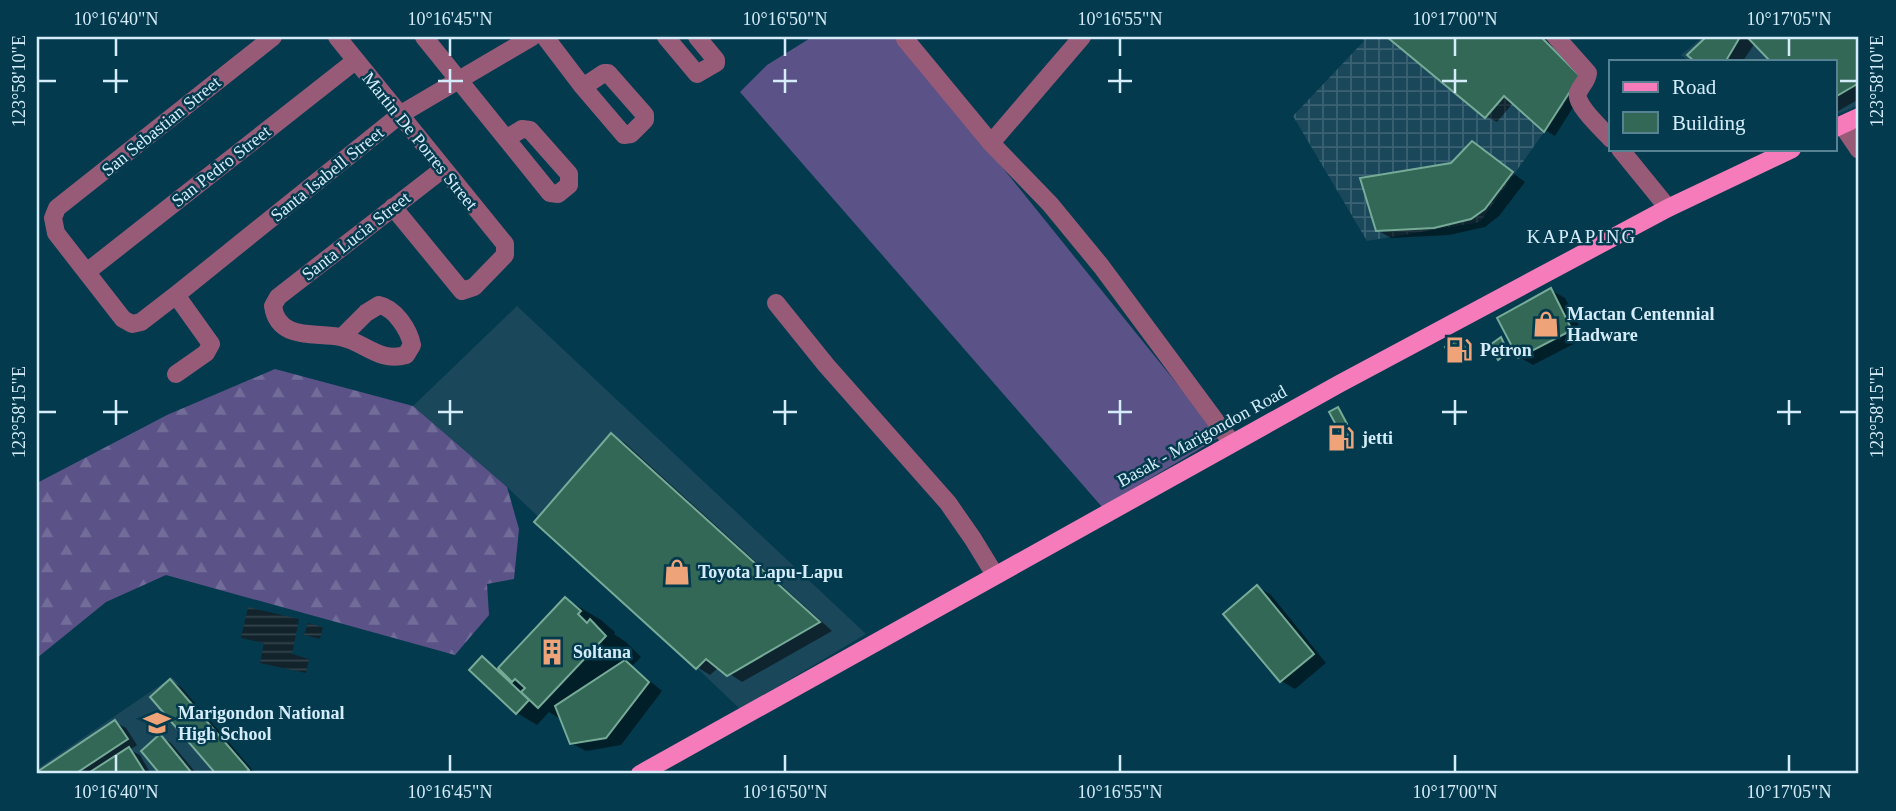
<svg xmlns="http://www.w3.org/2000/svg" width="1896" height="811" viewBox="0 0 1896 811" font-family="'Times New Roman',serif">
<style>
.built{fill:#1b475a}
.industrial{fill:url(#industrial-grid)}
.grass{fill:#5b5387}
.forest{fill:url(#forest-firs)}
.water{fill:url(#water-rules)}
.shadow{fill:#0007}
.building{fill:#336756;stroke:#76ab98;stroke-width:2}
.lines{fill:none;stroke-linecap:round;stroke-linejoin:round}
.street{stroke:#975b78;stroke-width:18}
.primary{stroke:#f67bba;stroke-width:18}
.ticks{fill:none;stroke:#d5edfa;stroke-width:2.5}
.labels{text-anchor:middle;stroke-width:5;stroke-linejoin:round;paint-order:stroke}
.street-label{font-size:18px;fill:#d5edfa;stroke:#033a4e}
.poi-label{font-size:18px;font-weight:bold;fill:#d5edfa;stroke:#033a4e;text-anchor:start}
.neighbourhood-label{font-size:19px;letter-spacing:2px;fill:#d5edfa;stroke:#033a4e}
.neatline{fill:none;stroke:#d5edfa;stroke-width:2.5}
.ticks-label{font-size:18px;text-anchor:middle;fill:#d5edfa}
</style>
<defs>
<pattern id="industrial-grid" width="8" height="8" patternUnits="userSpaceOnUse" patternTransform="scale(1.75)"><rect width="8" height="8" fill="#1b475a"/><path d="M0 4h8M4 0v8" fill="none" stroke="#3b6273"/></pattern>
<pattern id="forest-firs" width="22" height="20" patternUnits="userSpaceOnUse" patternTransform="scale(1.75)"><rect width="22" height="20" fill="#5b5387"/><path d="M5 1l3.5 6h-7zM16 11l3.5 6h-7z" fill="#726c99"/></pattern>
<pattern id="water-rules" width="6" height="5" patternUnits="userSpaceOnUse" patternTransform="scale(1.75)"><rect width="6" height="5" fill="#12232b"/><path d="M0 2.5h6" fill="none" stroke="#34434b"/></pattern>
</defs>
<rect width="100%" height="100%" fill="#033a4e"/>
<path class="built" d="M 1703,37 L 1859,37 L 1859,105 L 1835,115 L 1835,61 L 1689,61 L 1681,55 Z
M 517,306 L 866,634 L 740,709 L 507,487 L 413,406 Z
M 172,677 L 253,774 L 37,774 L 37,769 Z"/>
<path class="industrial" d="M 1361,37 L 1545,37 L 1584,76 L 1480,222 L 1367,241 L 1293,116 L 1364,41 Z"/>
<path class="grass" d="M 812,37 L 897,37 L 1220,437 L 1102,507 L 740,92 L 767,65 Z"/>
<path class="forest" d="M 275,369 L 413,406 L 507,487 L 519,529 L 514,579 L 487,584 L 489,615 L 455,655 L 166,575 L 106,602 L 37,658 L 37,483 L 167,415 Z"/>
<path class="water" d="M 248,607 L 299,619 L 292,654 L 309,659 L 306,673 L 260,663 L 264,643 L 241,638 Z
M 308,623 L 323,627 L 320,639 L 304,635 Z"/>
<path class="shadow" d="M 1390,37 L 1544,37 L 1589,82 L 1555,136 L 1545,130 L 1514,102 L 1497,122 L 1486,116 Z
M 1709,37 L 1859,37 L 1859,99 L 1835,113 L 1835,61 L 1772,61 L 1755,43 L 1743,61 L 1696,61 L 1690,55 Z
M 1472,143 L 1525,182 L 1499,216 L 1485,227 L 1449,235 L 1391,238 L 1377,230 L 1452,164 Z
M 1551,290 L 1565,298 L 1585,338 L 1533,365 L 1519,357 Z
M 1501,339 L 1510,354 L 1502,360 L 1499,358 Z
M 1460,341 L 1469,355 L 1456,361 L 1453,360 Z
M 1338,409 L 1354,434 L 1347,438 L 1344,437 Z
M 612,435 L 625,443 L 832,631 L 742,682 L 719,667 L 710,675 L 697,667 Z
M 1258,587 L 1271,595 L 1326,663 L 1295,689 L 1281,681 Z
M 566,599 L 601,620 L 615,632 L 614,634 L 626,642 L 641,657 L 632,666 L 662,691 L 621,745 L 586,751 L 571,743 L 562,720 L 549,712 L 537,725 L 517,713 L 482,658 L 500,669 Z
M 171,681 L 181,687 L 256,774 L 218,774 L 152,697 Z
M 115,722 L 126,728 L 137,745 L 130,750 L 140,755 L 151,774 L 37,774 Z
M 160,737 L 171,743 L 197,774 L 163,774 L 143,751 Z"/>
<path class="building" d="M 1387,37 L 1541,37 L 1580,76 L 1544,132 L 1504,96 L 1485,118 Z
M 1706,37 L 1740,37 L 1727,59 L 1729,61 L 1694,61 L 1687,55 Z
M 1747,37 L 1859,37 L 1859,83 L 1835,97 L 1835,61 L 1770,61 Z
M 1472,141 L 1513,172 L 1485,209 L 1471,219 L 1434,228 L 1376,231 L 1360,178 L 1451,163 Z
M 1551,288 L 1572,330 L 1518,358 L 1497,318 Z
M 1501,337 L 1508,353 L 1498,360 L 1490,345 Z
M 1460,339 L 1468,353 L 1452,361 L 1445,347 Z
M 1338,407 L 1352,433 L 1343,438 L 1329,412 Z
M 611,433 L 820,622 L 727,676 L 706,659 L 696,669 L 534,522 Z
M 1257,585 L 1314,654 L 1280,682 L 1223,614 Z
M 565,597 L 581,611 L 578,614 L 587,623 L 590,619 L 606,636 L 538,708 L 521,692 L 525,688 L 515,679 L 512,682 L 498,668 Z
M 482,656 L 529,700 L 516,714 L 469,670 Z
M 625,660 L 649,682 L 606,738 L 570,744 L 555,706 Z
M 170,679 L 249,770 L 245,774 L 216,774 L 150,697 Z
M 115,720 L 128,739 L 75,774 L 37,774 L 37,772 Z
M 160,734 L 191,772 L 189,774 L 160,774 L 141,751 Z
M 129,747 L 146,774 L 87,774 Z"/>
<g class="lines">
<path class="street" d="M 273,37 L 57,208 L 53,218 L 56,233 L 123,319 L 132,324 L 141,322 L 176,295 L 401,114 L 532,37
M 337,37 L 505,244 L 505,255 L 474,287 L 462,291 L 393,207
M 424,37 L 550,193 L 558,194 L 569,185 L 569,174 L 530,130 L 522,129 L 507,138
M 545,37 L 583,87 L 624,135 L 631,134 L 645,120 L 645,115 L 608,73 L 604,73 L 583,87
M 666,37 L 697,74 L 716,63 L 716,60 L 697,37
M 1556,37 L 1588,73 C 1587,82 1581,85 1578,93 C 1574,104 1603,130 1611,139
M 905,39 L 991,143 L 1050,204 L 1101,266 L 1232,443
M 1842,125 L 1859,150
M 991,143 L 1082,37
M 1620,149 L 1668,208
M 88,271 L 355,61
M 176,295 L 211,344 L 206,353 L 176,374
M 776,303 L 826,365 L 948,503 L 973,539 L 995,575
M 342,337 L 366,313 L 379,305 C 395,308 409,330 412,345 L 406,355 C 379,363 365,342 340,337 C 315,332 278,341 273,306 L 278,297 L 443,169"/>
<path class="primary" d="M 1835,128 L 1859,117
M 640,774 L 1339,384 L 1668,208 L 1792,149"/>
</g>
<path class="ticks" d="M 116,38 L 116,56M 450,38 L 450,56M 785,38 L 785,56M 1120,38 L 1120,56M 1455,38 L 1455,56M 1789,38 L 1789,56M 116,69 L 116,93M 450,69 L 450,93M 785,69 L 785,93M 1120,69 L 1120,93M 1455,69 L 1455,93M 38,81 L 56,81M 103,81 L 128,81M 438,81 L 463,81M 773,81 L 797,81M 1108,81 L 1132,81M 1442,81 L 1467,81M 1840,81 L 1857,81M 116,400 L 116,425M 450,400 L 450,425M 785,400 L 785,425M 1120,400 L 1120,425M 1455,400 L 1455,425M 1789,400 L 1789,425M 38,412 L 56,412M 103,412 L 128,412M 438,412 L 463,412M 773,412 L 797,412M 1108,412 L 1132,412M 1442,412 L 1467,412M 1777,412 L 1801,412M 1840,412 L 1857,412M 116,755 L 116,772M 450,755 L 450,772M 785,755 L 785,772M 1120,755 L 1120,772M 1455,755 L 1455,772M 1789,755 L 1789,772"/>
<defs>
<g id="shop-bare" transform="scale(2.1)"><path d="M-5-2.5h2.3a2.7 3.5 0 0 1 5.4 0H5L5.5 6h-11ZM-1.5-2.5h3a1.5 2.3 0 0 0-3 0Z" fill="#efa378" stroke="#033a4e" stroke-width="2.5" paint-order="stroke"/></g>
<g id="fuel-bare" transform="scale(2.1)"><path d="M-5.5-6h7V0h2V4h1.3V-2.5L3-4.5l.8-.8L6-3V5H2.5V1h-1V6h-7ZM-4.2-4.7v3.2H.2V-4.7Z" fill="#efa378" stroke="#033a4e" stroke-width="2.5" paint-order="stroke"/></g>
<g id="building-bare" transform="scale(2.1)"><path d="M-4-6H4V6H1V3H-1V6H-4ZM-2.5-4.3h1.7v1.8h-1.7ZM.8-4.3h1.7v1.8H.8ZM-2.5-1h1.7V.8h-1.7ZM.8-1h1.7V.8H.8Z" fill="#efa378" stroke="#033a4e" stroke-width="2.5" paint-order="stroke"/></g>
<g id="school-bare" transform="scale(2.1)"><path d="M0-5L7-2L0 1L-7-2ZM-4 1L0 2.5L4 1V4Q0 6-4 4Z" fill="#efa378" stroke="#033a4e" stroke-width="2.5" paint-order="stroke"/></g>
</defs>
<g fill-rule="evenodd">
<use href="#shop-bare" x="1546" y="324"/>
<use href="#fuel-bare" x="1459" y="350"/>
<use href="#fuel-bare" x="1341" y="438"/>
<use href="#shop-bare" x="677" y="572"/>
<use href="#building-bare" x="552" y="652"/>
<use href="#school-bare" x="157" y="723"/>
</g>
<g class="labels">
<g class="street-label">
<text transform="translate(161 126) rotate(-39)" y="6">San Sebastian Street</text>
<text transform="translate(420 141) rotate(51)" y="6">Martin De Porres Street</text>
<text transform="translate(221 166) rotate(-38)" y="6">San Pedro Street</text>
<text transform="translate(327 174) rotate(-39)" y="6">Santa Isabell Street</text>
<text transform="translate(356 236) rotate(-38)" y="6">Santa Lucia Street</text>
<text transform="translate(1202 436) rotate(-29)" y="6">Basak - Marigondon Road</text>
</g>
<g class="poi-label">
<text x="1567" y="320">Mactan Centennial<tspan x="1567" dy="21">Hadware</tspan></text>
<text x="1480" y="356">Petron</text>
<text x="1362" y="444">jetti</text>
<text x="698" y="578">Toyota Lapu-Lapu</text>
<text x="573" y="658">Soltana</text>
<text x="178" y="719">Marigondon National<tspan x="178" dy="21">High School</tspan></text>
</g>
<g class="neighbourhood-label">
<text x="1582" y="243">KAPAPING</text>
</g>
</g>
<rect width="1896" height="811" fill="none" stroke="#033a4e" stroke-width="77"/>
<rect x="1609" y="60" width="228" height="91" fill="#033a4e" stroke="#578293" stroke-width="2"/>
<rect x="1623" y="82" width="35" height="10" fill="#f67bba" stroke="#578293" stroke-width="2"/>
<text x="1672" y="94" font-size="21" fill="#d5edfa">Road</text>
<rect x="1623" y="112" width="35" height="21" fill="#336756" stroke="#578293" stroke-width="2"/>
<text x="1672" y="130" font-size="21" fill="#d5edfa">Building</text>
<rect x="38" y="38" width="1819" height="734" class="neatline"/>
<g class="ticks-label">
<text x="116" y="25">10°16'40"N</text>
<text x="450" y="25">10°16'45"N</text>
<text x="785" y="25">10°16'50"N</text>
<text x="1120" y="25">10°16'55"N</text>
<text x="1455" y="25">10°17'00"N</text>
<text x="1789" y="25">10°17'05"N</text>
<text transform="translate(1877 81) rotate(-90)" y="6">123°58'10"E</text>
<text transform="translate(19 81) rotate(-90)" y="6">123°58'10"E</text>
<text transform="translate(1877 412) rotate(-90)" y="6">123°58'15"E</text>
<text transform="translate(19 412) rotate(-90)" y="6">123°58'15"E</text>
<text x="116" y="798">10°16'40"N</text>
<text x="450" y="798">10°16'45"N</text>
<text x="785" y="798">10°16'50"N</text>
<text x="1120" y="798">10°16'55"N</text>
<text x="1455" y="798">10°17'00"N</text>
<text x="1789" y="798">10°17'05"N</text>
</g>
</svg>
